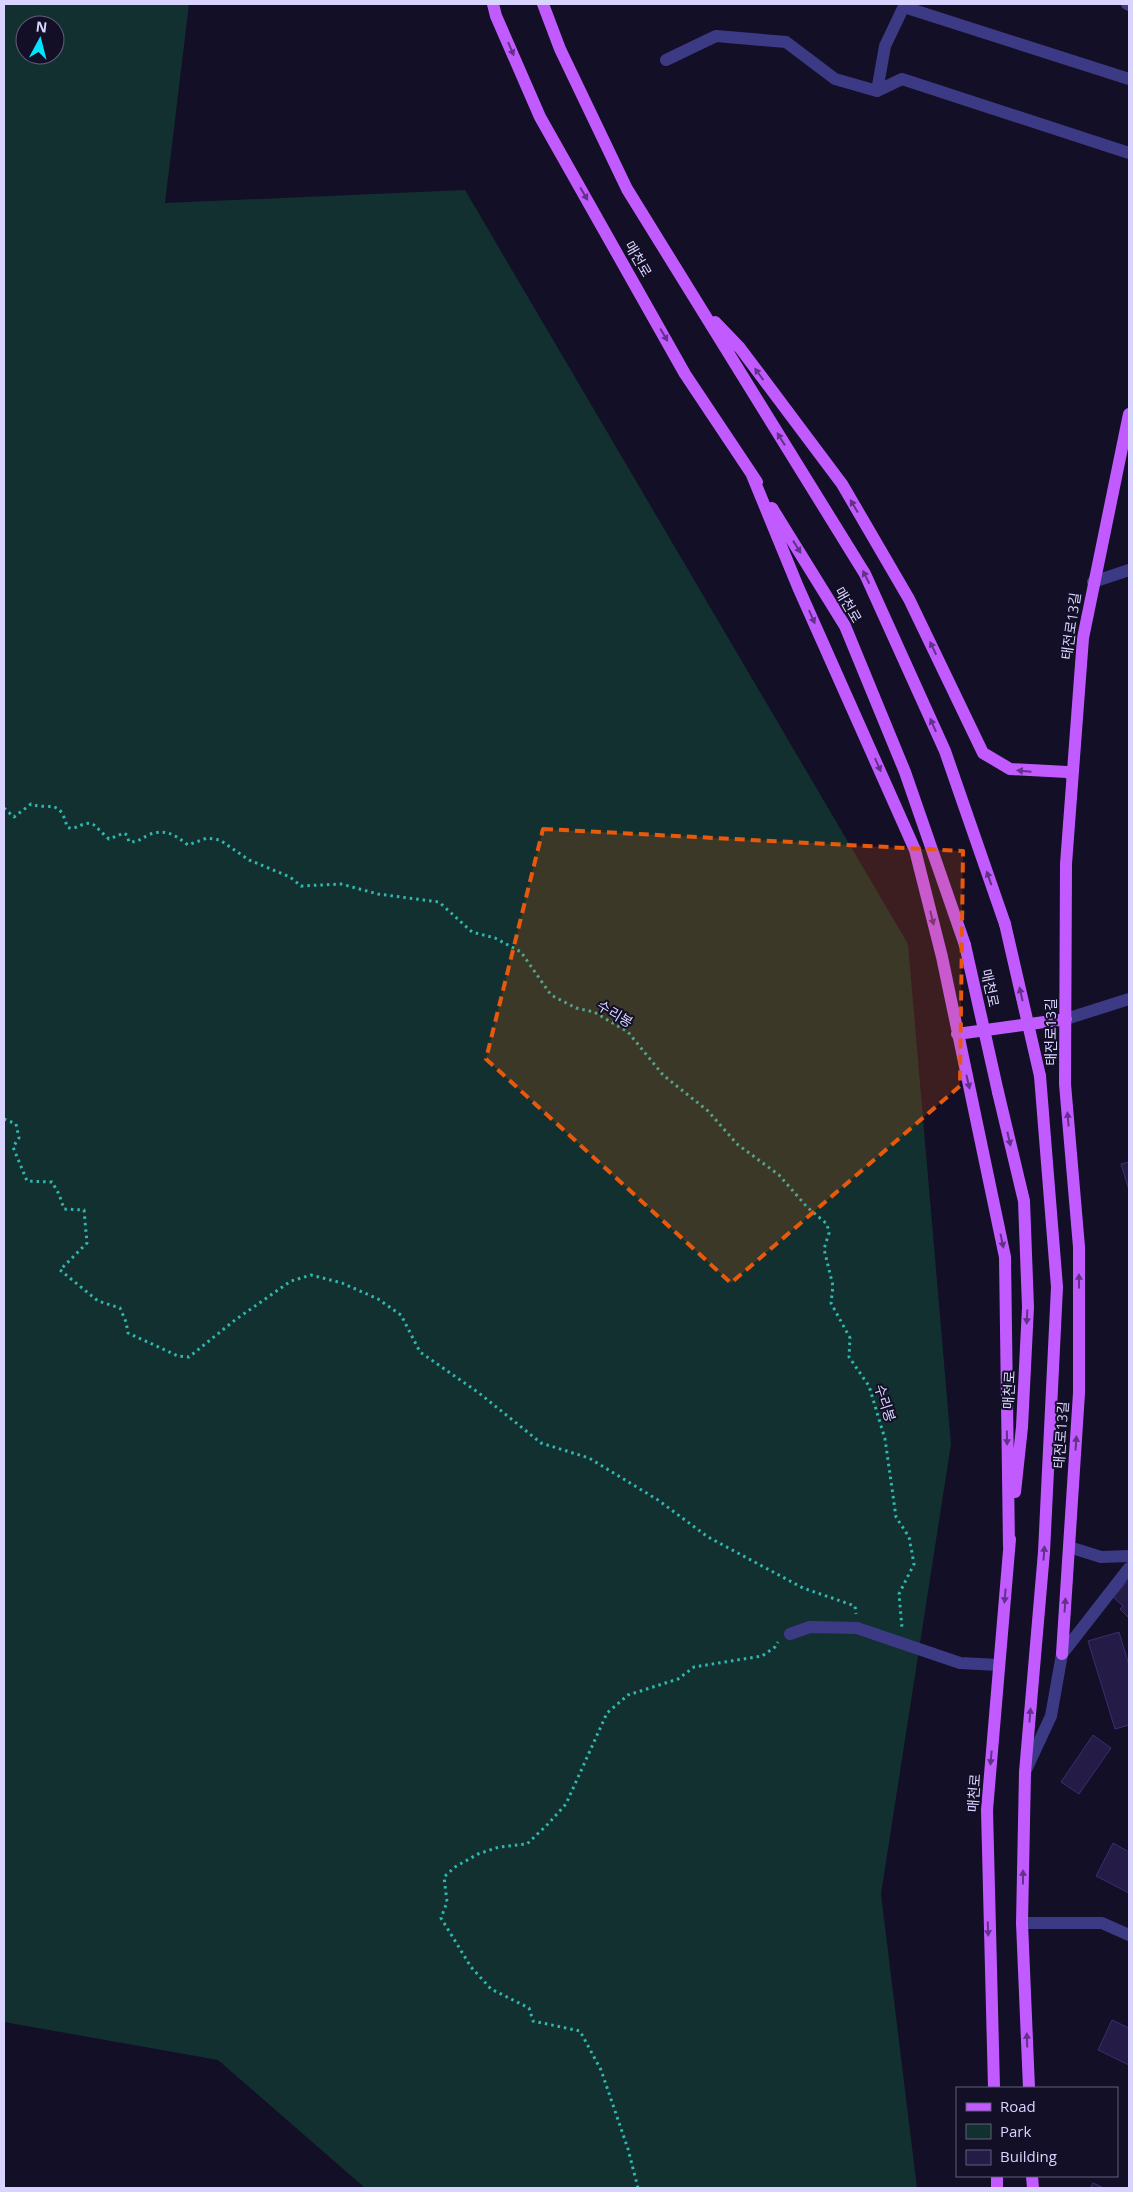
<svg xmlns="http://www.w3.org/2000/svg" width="1133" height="2192" viewBox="0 0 1133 2192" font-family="'Open Sans','Noto Sans KR',sans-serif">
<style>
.green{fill:#12302f;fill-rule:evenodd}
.building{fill:#241b47;stroke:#3b2d73}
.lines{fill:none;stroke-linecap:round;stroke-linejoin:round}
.path{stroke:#2fb8b0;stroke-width:3;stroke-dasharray:2.5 4;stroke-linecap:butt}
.minor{stroke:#3d3a85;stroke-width:12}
.major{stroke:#c25bff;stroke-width:12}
.major-bridge{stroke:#c25bff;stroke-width:12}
.oneway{fill:#623188}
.marked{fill:#e8590c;fill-opacity:0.2;stroke:#e8590c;stroke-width:4;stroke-dasharray:10 6;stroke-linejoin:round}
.labels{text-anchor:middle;stroke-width:4;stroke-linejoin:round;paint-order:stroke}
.street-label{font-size:14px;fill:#d9d4ff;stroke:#130f26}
</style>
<rect width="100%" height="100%" fill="#130f26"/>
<path class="green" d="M 4,4 L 189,4 L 165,203 L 465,190 L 908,944 L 951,1444 L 881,1894 L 917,2188 L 365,2188 L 218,2060 L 4,2022 ZM 25,25 L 55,25 L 55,55 L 25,55 Z"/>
<path class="building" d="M 1129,1162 L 1129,1190 L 1121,1164 Z
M 1129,1580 L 1129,1618 L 1120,1609 L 1123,1606 L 1113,1597 Z
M 1119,1632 L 1129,1665 L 1129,1725 L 1115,1729 L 1088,1641 Z
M 1093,1735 L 1111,1748 L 1079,1794 L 1061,1782 Z
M 1113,1843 L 1129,1852 L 1129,1893 L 1096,1876 Z
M 1112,2020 L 1129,2028 L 1129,2065 L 1098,2050 Z
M 1093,2183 L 1104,2188 L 1090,2188 Z"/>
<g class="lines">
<path class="path" d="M 4,808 L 14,817 L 31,804 C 49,811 60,797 67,827 L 72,829 C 96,818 91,824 109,839 L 124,833 L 127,835 L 129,842 C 138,842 141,839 148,835 C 166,828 175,835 188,845 L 207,838 L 220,840 L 249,860 L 290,877 L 301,886 L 341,884 L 378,894 L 439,902 L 472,932 L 495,938 L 521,952 L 551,995 L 576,1008 L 594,1012 L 628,1032 L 663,1075 L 708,1111 L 737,1144 L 779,1175 L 807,1207 L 827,1224 L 829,1233 L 824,1249 L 833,1286 L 831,1303 L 850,1338 L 849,1357 L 869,1386 L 885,1439 L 896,1517 L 909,1537 L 914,1564 L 899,1594 L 902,1628
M 4,1119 L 16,1124 L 19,1138 L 13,1147 L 27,1181 L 52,1182 L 59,1194 L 64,1209 L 84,1210 L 87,1243 L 60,1270 L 98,1301 L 120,1308 L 126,1322 L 128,1333 L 178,1356 L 189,1357 L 235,1320 L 291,1281 L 311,1275 L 342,1283 L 378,1299 L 401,1315 L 420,1352 L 479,1393 L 541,1443 L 589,1458 L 658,1500 L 708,1537 L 803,1588 L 855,1606 L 856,1614
M 638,2188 L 628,2149 L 601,2070 L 580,2031 L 533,2021 L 529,2008 L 491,1989 L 471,1967 L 441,1918 L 447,1902 L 444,1877 L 455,1867 L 478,1854 L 499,1847 L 527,1844 L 548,1824 L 566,1804 L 607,1713 L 628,1695 L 678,1679 L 694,1667 L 762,1656 L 775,1647 L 778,1642"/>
<path class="minor" d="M 905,4 L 885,46 L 877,91 L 902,79 L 1129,153
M 1127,4 L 1129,5
M 904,7 L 1129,79
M 666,60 L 716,36 L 786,42 L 835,79 L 877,91
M 1093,582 L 1129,570
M 1066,1019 L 1129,999
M 1069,1547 L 1101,1557 L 1129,1556
M 790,1634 L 810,1627 L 857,1628 L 960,1663 L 999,1665
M 1025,1772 L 1051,1716 L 1062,1654 L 1129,1568
M 1022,1923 L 1102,1923 L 1129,1935"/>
<path class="major" d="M 493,4 L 496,16 L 540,117 L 685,374 L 757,482
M 543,4 L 560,49 L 627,189 L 865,574 L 945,751 L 1005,924
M 715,322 L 740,348 L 842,484 L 909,599 L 983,753 L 1010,769 L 1067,772 L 1072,775
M 752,475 L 798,587 L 915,850 L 942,957 L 1005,1257 L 1009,1547
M 772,508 L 845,626 L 905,772 L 965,945
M 957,1034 L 1066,1019
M 998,1092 L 1024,1201 L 1028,1307 L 1022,1427 L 1015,1492
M 1062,1654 L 1079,1393 L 1079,1247 L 1065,1084 L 1066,864 L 1083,638 L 1129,414
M 994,2088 L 987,1810 L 1010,1539
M 1029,2088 L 1022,1923 L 1025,1772 L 1044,1552 L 1057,1287 L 1040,1076
M 997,2176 L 997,2188
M 1032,2176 L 1033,2188"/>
<path class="major-bridge" d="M 1005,924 L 1040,1076
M 965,945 L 998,1092"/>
</g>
<defs><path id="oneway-solid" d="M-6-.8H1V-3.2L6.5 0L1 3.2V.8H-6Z" transform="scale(1.25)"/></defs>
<g class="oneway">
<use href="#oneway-solid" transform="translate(511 49) rotate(67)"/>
<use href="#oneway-solid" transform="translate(584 194) rotate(60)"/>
<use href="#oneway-solid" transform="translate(664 335) rotate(60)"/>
<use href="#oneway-solid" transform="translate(759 374) rotate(-126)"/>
<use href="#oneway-solid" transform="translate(781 439) rotate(-122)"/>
<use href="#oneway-solid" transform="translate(854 506) rotate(-121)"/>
<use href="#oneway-solid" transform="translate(797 547) rotate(58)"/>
<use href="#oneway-solid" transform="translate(866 577) rotate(-117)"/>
<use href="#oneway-solid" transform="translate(812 617) rotate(66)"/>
<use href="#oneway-solid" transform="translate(933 648) rotate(-115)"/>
<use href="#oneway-solid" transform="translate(933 725) rotate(-114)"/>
<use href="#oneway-solid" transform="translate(878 765) rotate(66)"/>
<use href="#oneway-solid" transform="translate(1024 771) rotate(-175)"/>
<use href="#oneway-solid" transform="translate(989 878) rotate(-109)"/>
<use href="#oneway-solid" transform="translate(932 918) rotate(76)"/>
<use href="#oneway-solid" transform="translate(1021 994) rotate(-103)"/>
<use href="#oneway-solid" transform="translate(968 1082) rotate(77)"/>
<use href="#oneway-solid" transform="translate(1068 1119) rotate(-95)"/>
<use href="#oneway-solid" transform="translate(1009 1139) rotate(77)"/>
<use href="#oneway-solid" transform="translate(1002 1241) rotate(78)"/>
<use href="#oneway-solid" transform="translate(1079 1281) rotate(-90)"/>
<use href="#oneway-solid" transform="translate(1027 1317) rotate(93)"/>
<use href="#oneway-solid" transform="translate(1007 1438) rotate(89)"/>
<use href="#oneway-solid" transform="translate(1076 1443) rotate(-86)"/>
<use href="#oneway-solid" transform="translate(1044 1553) rotate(-86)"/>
<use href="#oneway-solid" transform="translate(1005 1596) rotate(95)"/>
<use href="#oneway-solid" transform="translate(1065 1605) rotate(-86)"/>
<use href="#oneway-solid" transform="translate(1030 1715) rotate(-85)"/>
<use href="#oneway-solid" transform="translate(991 1758) rotate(95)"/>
<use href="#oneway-solid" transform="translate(1023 1877) rotate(-90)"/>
<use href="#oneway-solid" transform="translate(988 1929) rotate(88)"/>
<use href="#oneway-solid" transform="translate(1027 2040) rotate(-92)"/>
</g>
<path class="marked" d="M 543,829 L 963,851 L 960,1086 L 731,1283 L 486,1059 Z"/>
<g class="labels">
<g class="street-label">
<text transform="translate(638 259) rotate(60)" y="5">매천로</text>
<text transform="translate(848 605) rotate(60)" y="5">매천로</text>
<text transform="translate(1071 626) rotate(-82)" y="5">태전로13길</text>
<text transform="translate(990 988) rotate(78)" y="5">매천로</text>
<text transform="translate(615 1014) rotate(31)" y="5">수리봉</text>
<text transform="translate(1051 1032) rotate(-90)" y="5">태전로13길</text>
<text transform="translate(1009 1390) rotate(-87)" y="5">매천로</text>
<text transform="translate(885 1403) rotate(72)" y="5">수리봉</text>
<text transform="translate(1061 1435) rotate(-86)" y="5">태전로13길</text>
<text transform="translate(974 1793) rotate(-86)" y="5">매천로</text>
</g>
</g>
<rect width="1133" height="2192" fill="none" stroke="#d9d4ff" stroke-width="10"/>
<rect x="956" y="2087" width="162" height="90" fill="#130f26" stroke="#625e7d"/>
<rect x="966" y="2103" width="25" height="8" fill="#c25bff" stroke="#625e7d"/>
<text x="1000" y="2112" font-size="15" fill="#d9d4ff">Road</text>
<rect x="966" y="2124" width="25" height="15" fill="#12302f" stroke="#625e7d"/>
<text x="1000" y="2137" font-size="15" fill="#d9d4ff">Park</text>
<rect x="966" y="2150" width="25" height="15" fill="#241b47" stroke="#625e7d"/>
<text x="1000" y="2162" font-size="15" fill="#d9d4ff">Building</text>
<g transform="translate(40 40) rotate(7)"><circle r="24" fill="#130f26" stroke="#625e7d"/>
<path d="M0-4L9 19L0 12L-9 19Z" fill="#00e5ff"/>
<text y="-8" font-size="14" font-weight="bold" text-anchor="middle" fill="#d9d4ff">N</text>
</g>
</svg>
